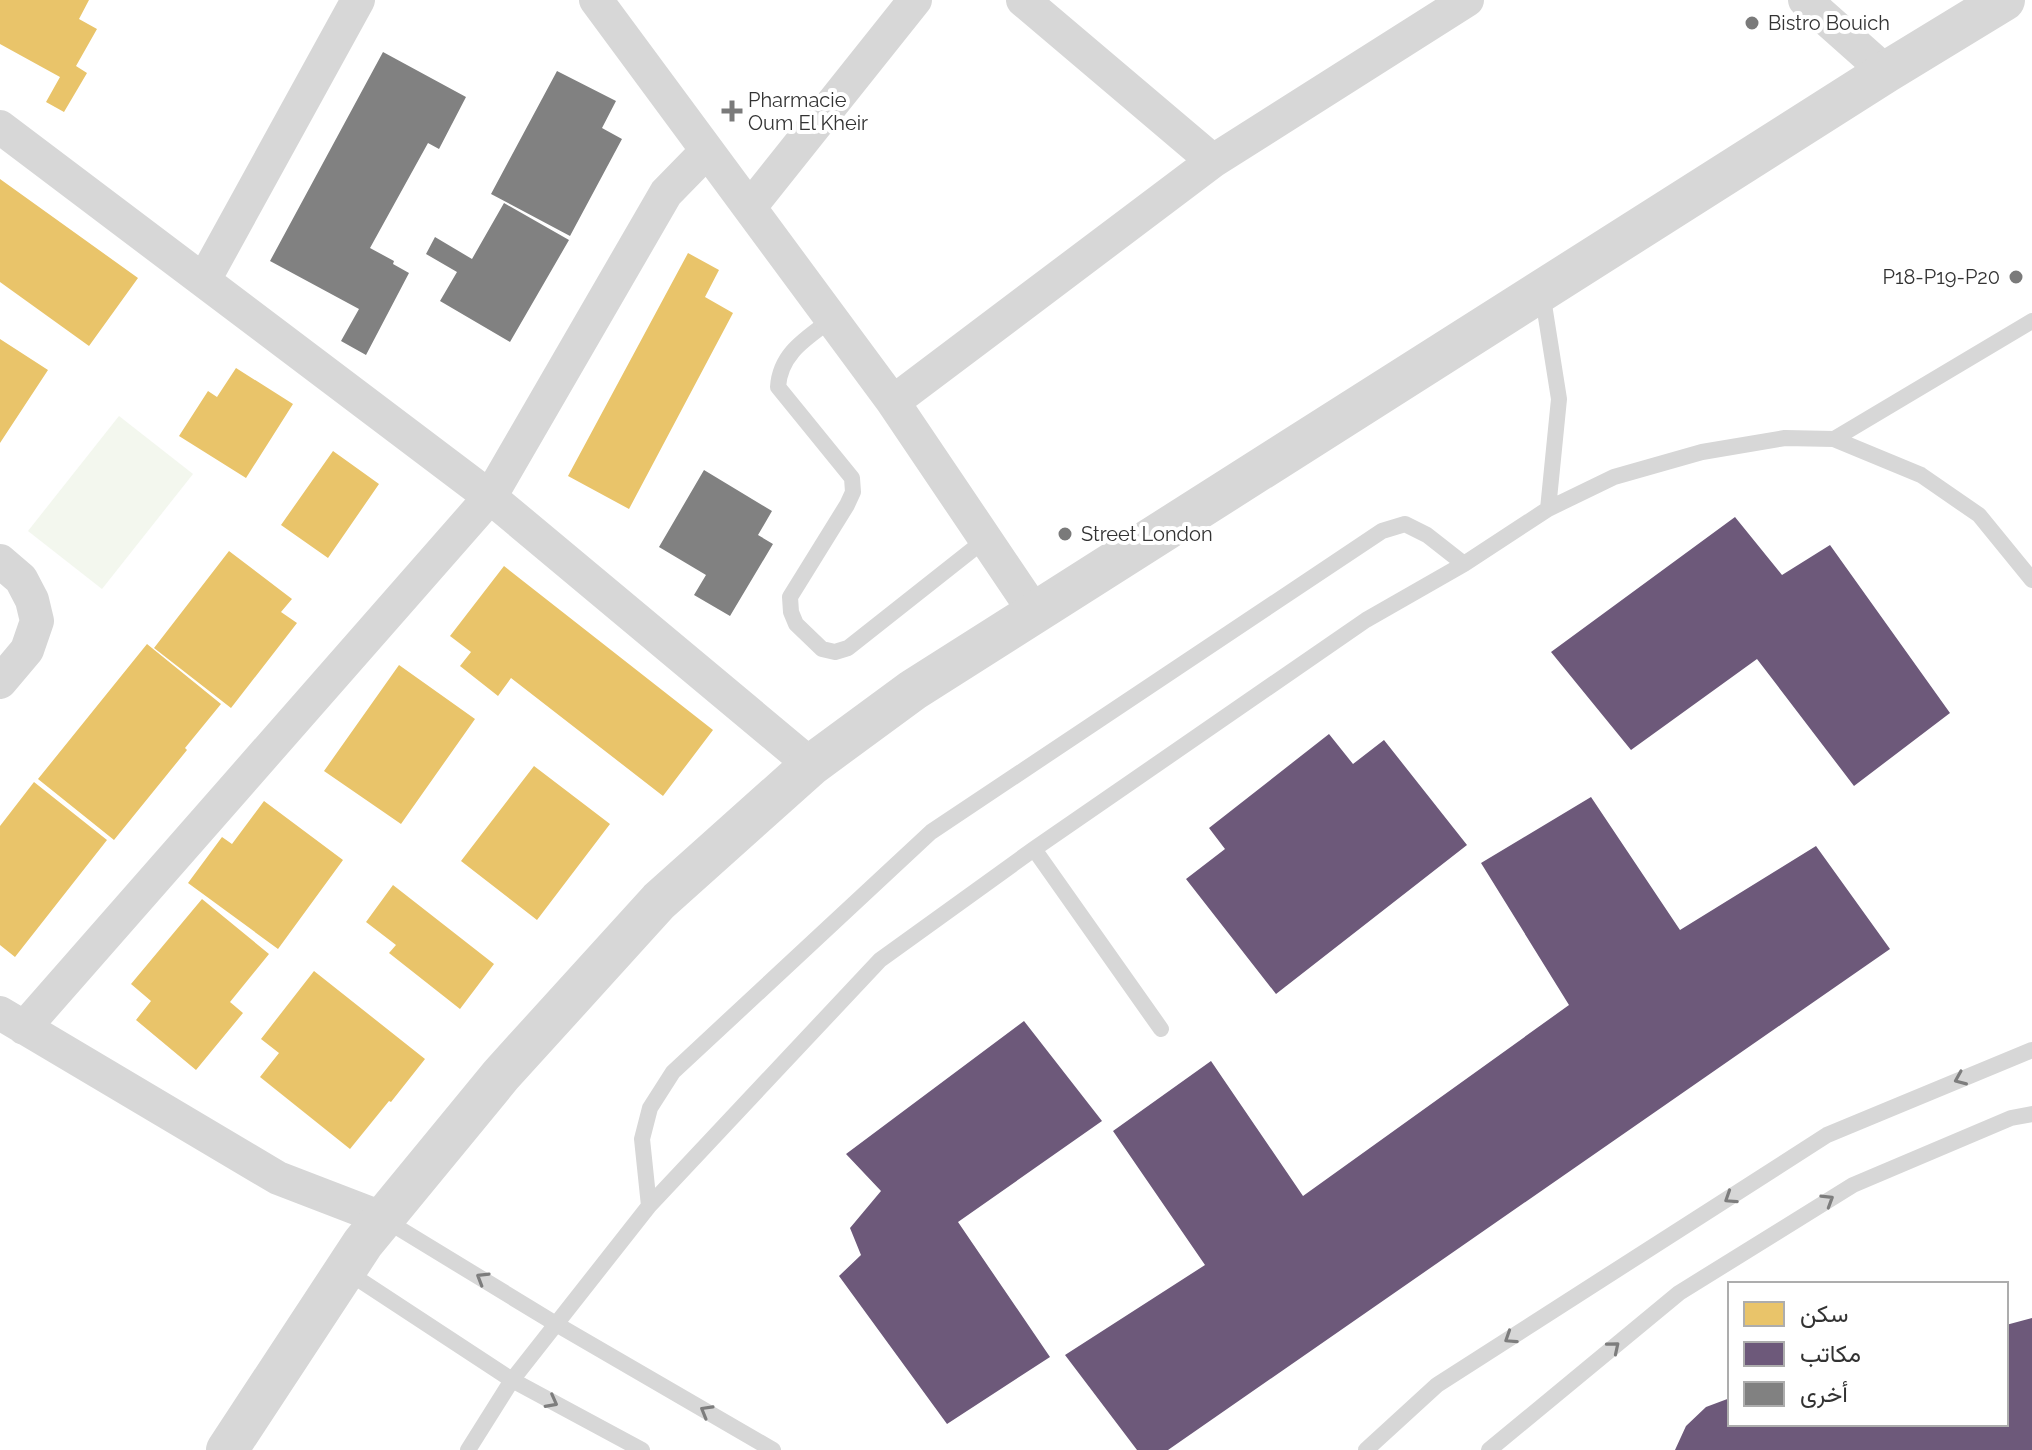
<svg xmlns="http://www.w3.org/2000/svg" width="2032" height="1450" viewBox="0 0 2032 1450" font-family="Raleway,Vazirmatn,sans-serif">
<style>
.green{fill:#f3f7ee}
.homes{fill:#e9c46a}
.offices{fill:#6d597a}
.building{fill:#818181}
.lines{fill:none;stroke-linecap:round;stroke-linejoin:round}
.service{stroke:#d7d7d7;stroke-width:16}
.minor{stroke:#d7d7d7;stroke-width:34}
.tertiary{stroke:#d7d7d7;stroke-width:42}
.oneway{stroke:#7d7d7d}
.poi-dot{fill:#7a7a7a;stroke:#fff;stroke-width:3}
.labels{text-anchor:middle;stroke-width:8;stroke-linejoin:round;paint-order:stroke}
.poi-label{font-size:20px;fill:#333;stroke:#fff;text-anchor:start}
</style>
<rect width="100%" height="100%" fill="#fff"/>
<path class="green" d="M 119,416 L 193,474 L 102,589 L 28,531 Z"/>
<path class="homes" d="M 0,0 L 89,0 L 79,19 L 97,29 L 76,66 L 87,73 L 64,112 L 46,102 L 60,77 L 0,44 Z
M 0,179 L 138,278 L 89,346 L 0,282 Z
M 688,253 L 719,270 L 705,297 L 733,313 L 629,509 L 568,476 Z
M 0,339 L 48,370 L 0,443 Z
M 236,368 L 293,404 L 246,478 L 179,436 L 208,391 L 217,397 Z
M 333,451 L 379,484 L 328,558 L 281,525 Z
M 229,551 L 292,599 L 281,612 L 297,623 L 231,708 L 154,648 Z
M 504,566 L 713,730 L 663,796 L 511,678 L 498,696 L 460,666 L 471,652 L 450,636 Z
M 147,644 L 221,704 L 185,748 L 187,750 L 114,840 L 38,779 Z
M 399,665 L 475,719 L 401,824 L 324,771 Z
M 534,766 L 610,824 L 537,920 L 461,861 Z
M 34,782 L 107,840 L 15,957 L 0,945 L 0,826 Z
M 264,801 L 343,860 L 278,949 L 188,883 L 222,837 L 232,844 Z
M 393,885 L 494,964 L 460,1009 L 389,953 L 396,945 L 366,922 Z
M 202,899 L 269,954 L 230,1002 L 243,1013 L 196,1070 L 136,1020 L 151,1001 L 131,984 Z
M 314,971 L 425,1059 L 391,1102 L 389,1101 L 350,1149 L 260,1077 L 279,1053 L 261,1039 Z"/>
<path class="offices" d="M 1735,517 L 1782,575 L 1830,545 L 1950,713 L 1854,786 L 1757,659 L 1631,750 L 1551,652 Z
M 1329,734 L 1353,764 L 1384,740 L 1467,845 L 1276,994 L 1186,879 L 1225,849 L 1209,828 Z
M 1591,797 L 1680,930 L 1816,846 L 1890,949 L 1168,1450 L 1137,1450 L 1065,1355 L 1205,1265 L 1113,1131 L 1211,1061 L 1303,1196 L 1569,1005 L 1481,863 Z
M 1024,1021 L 1102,1121 L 958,1222 L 1050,1357 L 947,1424 L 839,1276 L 861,1255 L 850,1228 L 881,1191 L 846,1154 Z
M 2032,1318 L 2032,1450 L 1675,1450 L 1686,1426 L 1706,1407 L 1730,1398 L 1730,1424 L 2006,1424 L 2006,1325 Z"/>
<path class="building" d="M 383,52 L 466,97 L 439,149 L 428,143 L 370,248 L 394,261 L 393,264 L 409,273 L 366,355 L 341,341 L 359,309 L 270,261 Z
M 557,71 L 616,101 L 602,128 L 622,139 L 570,236 L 491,194 Z
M 504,203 L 569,240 L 510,342 L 440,301 L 457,272 L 426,254 L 435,237 L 472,259 Z
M 704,470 L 772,511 L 758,535 L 773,544 L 730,616 L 694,595 L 706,575 L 659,547 Z"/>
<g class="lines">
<path class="service" d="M 1542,292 L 1559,399 L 1548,509
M 832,319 C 807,338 780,353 778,387 L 852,478 L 853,492 L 847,505 L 790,597 L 791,612 L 796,624 L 822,649 L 835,652 L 848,648 L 986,539
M 1834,439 L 2032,321
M 1034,849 L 1161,1029
M 649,1206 L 642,1139 L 650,1108 L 673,1072 L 931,832 L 1382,531 L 1405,524 L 1427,535 L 1464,564
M 382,1218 L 556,1324 L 773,1450
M 346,1271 L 512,1380 L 642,1450
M 468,1450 L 512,1380 L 649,1206 L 880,960 L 1034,849 L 1366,620 L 1464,564 L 1548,509 L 1614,477 L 1702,452 L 1785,438 L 1834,439 L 1921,475 L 1979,515 L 2032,580
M 1366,1450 L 1437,1385 L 1827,1135 L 2032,1050
M 1489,1450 L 1679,1293 L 1853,1185 L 2011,1118 L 2032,1114"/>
<path class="minor" d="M 596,0 L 893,402 L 1036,614
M 1023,0 L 1213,161
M 1805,0 L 1886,72
M 0,127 L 490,497 L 811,765
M 750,207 L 915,0
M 204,280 L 358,0
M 893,402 L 1213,161 L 1467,0
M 0,561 L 21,579 L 32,600 L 37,621 L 27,650 L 0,682
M 0,1013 L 278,1178 L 382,1218
M 24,1028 L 490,497 L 666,193 L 707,151"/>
<path class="tertiary" d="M 227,1450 L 363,1243 L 501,1075 L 659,901 L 811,765 L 913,690 L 1886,72 L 2004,0"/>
</g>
<defs><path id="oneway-chevron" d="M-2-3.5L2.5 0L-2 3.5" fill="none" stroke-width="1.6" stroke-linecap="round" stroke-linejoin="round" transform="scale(2)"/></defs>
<g class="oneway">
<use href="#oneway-chevron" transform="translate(1960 1079) rotate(157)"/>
<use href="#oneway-chevron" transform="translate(1730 1198) rotate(147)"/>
<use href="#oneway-chevron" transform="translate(1828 1200) rotate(-32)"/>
<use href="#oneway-chevron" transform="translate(482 1278) rotate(-149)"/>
<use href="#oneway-chevron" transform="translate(1510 1338) rotate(147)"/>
<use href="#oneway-chevron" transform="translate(1614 1347) rotate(-40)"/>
<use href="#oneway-chevron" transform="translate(552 1402) rotate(28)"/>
<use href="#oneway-chevron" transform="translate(706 1411) rotate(-150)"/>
</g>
<g class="poi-dot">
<circle cx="1752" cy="23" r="8"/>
<path d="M728 99h8v8h8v8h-8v8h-8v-8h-8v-8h8z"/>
<circle cx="2016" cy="277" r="8"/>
<circle cx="1065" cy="534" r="8"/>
</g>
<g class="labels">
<g class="poi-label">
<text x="1768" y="30">Bistro Bouich</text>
<text x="748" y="107">Pharmacie<tspan x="748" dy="23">Oum El Kheir</tspan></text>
<text x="2000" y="284" text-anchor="end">P18-P19-P20</text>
<text x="1081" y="541">Street London</text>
</g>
</g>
<rect x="1728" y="1282" width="280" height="144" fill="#ffffff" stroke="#adadad" stroke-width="2"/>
<rect x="1744" y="1302" width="40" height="24" fill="#e9c46a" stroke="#adadad" stroke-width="2"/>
<text x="1800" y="1322" font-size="24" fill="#333333">سكن</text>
<rect x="1744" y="1342" width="40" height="24" fill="#6d597a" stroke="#adadad" stroke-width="2"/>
<text x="1800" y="1362" font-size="24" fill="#333333">مكاتب</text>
<rect x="1744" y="1382" width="40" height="24" fill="#818181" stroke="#adadad" stroke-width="2"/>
<text x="1800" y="1402" font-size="24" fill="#333333">أخرى</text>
</svg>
